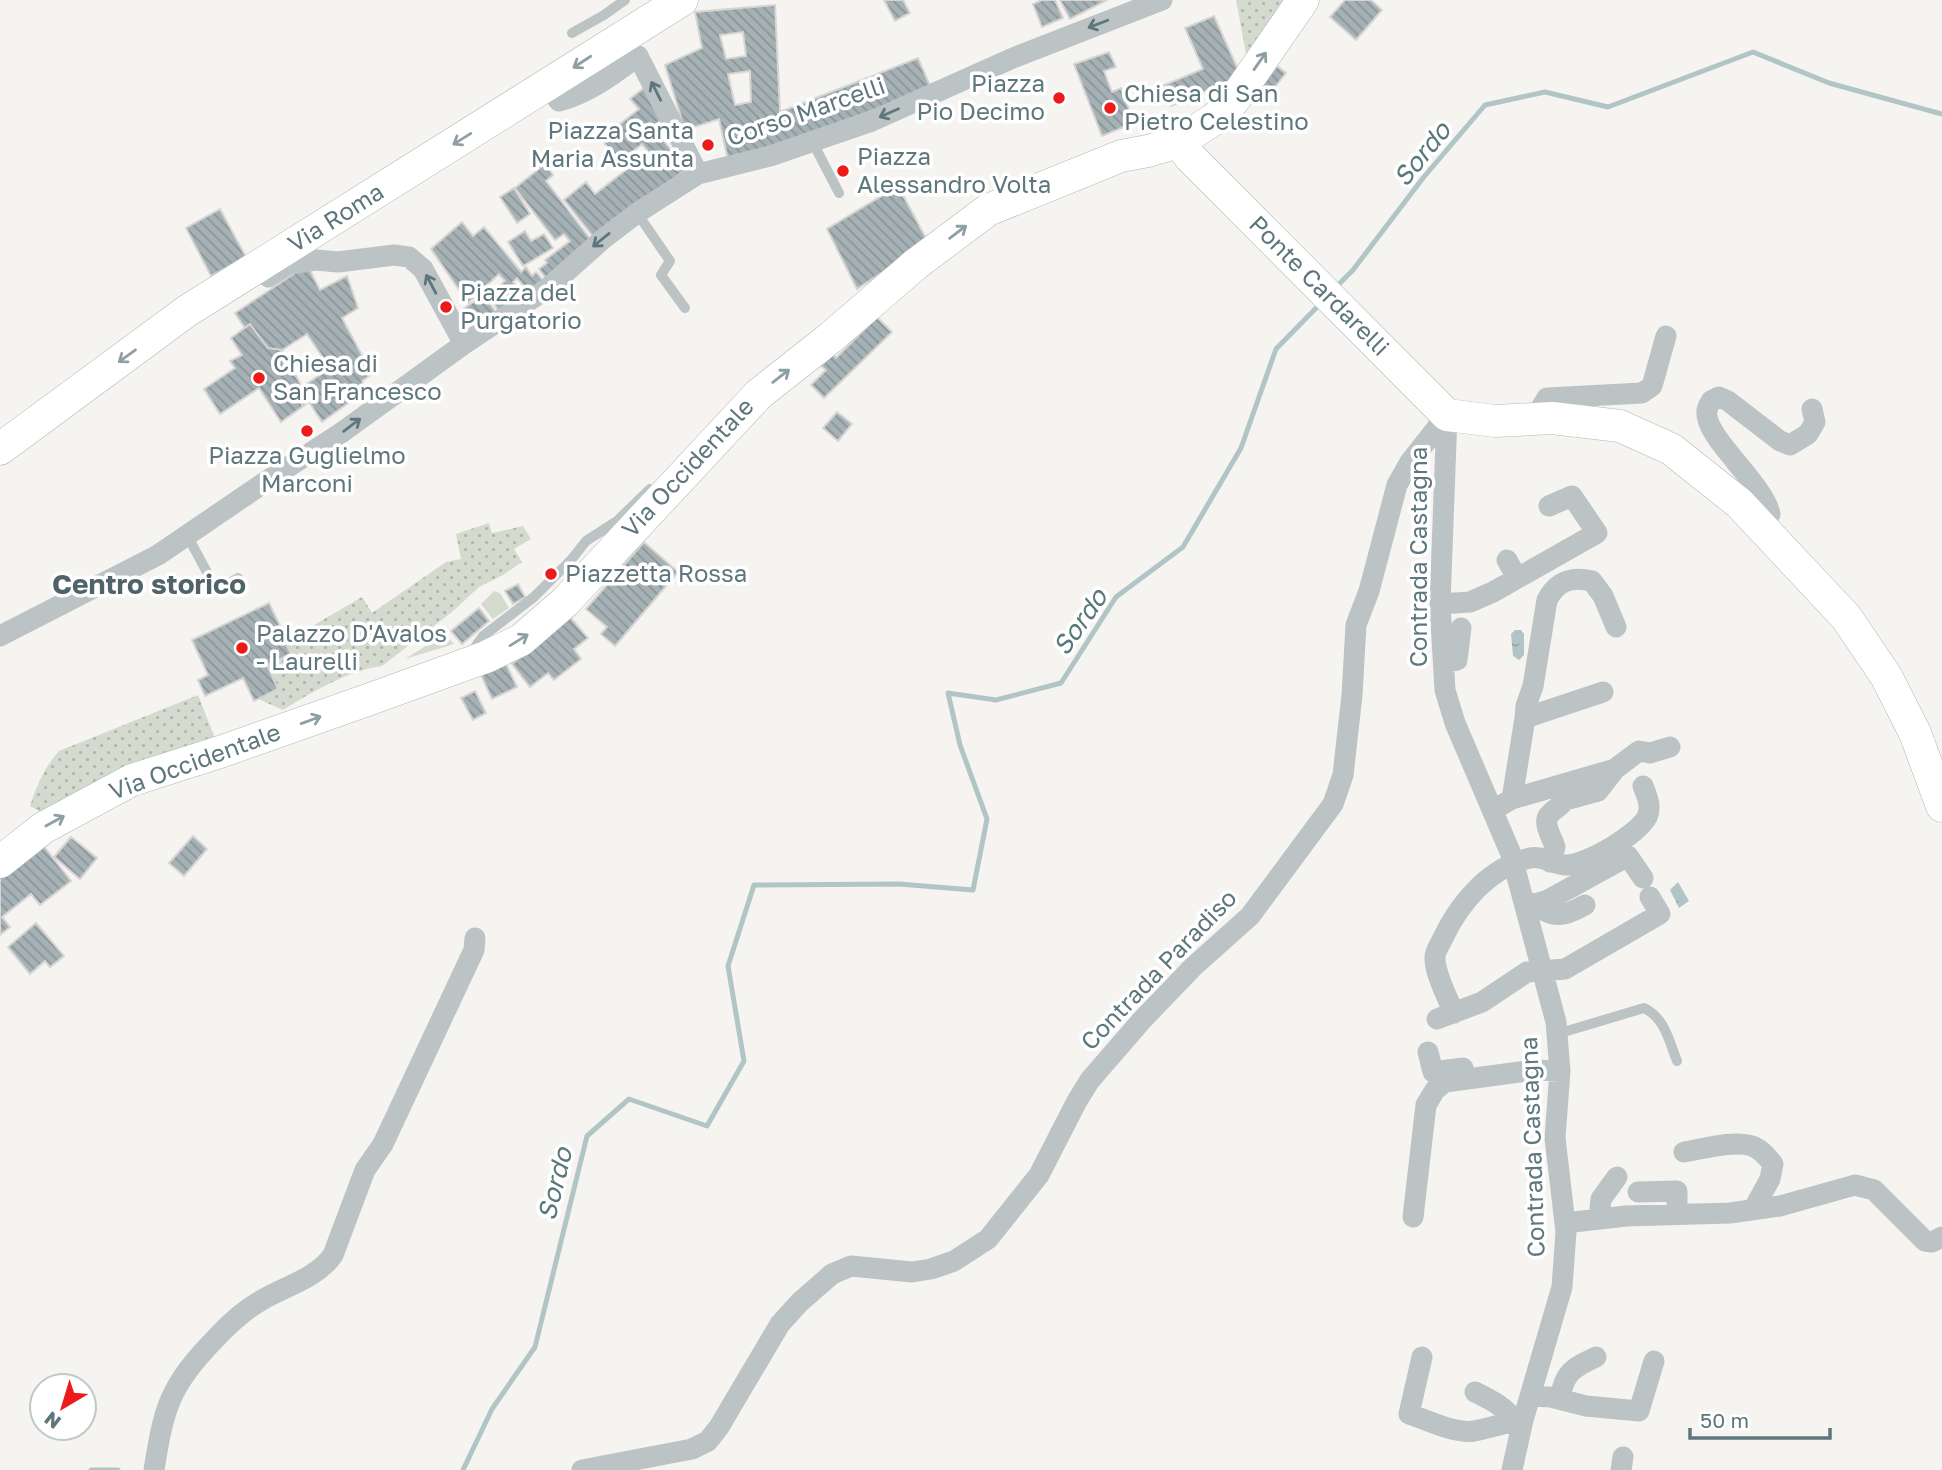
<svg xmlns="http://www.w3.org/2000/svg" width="1942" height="1470" viewBox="0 0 1942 1470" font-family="'Golos Text',sans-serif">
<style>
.grass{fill:#d5dacf}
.park{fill:url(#park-dots)}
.water{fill:url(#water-ripples)}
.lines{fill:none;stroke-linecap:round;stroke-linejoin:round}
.stream{stroke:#b2c5c6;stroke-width:5}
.building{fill:url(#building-back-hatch);stroke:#d6d5d3;stroke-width:2;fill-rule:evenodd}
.secondary-casing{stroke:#afb7ba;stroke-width:33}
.service{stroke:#bcc3c5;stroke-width:10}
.minor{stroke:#bcc3c5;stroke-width:21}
.secondary{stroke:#fff;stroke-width:32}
.oneway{stroke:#5e777d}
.oneway2{stroke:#8ea0a4}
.poi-dot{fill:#ec1a18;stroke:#fff;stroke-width:2.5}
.labels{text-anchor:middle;stroke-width:7;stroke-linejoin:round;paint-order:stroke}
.poi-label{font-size:24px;fill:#5e777d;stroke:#fff;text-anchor:start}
.street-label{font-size:24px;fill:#5e777d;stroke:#fff}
.water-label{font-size:26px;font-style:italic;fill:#58787a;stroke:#fff}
.quarter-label{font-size:28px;font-weight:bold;fill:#506368;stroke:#fff}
</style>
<defs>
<pattern id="park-dots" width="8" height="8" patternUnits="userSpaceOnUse" patternTransform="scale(1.75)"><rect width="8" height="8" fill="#d5dacf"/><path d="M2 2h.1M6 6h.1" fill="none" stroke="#b0b6ad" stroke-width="1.8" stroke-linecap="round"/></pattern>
<pattern id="water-ripples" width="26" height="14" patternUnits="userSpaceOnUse" patternTransform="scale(1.75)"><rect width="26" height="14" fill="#b2c5c6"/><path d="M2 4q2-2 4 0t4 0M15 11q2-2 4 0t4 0" fill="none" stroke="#94a5a6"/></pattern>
<pattern id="building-back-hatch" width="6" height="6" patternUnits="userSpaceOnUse" patternTransform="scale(1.75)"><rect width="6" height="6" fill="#a5b1b4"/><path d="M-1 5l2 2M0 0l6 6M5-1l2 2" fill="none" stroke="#8a9598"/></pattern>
</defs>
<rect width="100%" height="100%" fill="#f5f4f0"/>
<path class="grass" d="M 494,591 L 500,593 L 509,608 L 493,619 L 481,604 Z
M 445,634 L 454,644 L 405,659 Z"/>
<path class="park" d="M 1236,0 L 1297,0 L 1249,69 Z
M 489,523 L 492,533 L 523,526 L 531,539 L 514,549 L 522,562 L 503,575 L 479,587 L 452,612 L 382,666 C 347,671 312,692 283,710 L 258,699 L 278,689 L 267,665 L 291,654 L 285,642 L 362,597 L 372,613 L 446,562 L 461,559 L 456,534 Z
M 198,695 L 216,741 L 41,812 L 30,806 C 37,785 44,768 59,751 Z"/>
<path class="water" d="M 1515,630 L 1521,630 L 1524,634 L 1524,655 L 1519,660 L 1513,656 L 1511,634 Z
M 1678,882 L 1689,901 L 1679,908 L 1670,890 Z"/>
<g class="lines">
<path class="stream" d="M 1335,288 L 1353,270 L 1423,178 L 1485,105 L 1545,92 L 1608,107 L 1753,52 L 1829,83 L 1942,114
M 91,1470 L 118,1470
M 463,1470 L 492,1409 L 535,1347 L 587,1136 L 629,1099 L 707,1126 L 744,1061 L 728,966 L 754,885 L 899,884 L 973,890 L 987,819 L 960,745 L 948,693 L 996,700 L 1061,683 L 1116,597 L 1183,547 L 1241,448 L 1276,349 L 1321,303"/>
</g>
<path class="building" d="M 884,0 L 903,0 L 910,13 L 895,21 Z
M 1042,0 L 1055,0 L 1063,18 L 1042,27 L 1033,4 Z
M 1060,0 L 1107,0 L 1070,19 Z
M 1345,0 L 1371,0 L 1382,10 L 1356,40 L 1330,17 Z
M 775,5 L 780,112 L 918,58 L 931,88 L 765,152 L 728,160 L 719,119 L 685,130 L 665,65 L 702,48 L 695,12 ZM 743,32 L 746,56 L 726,59 L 720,35 ZM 750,71 L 751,102 L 735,105 L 728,74 Z
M 1214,16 L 1241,76 L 1171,106 L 1162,86 L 1203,69 L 1185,28 Z
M 1109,52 L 1116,67 L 1104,71 L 1112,92 L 1121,88 L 1134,123 L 1102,136 L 1074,64 Z
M 1277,66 L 1286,73 L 1271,92 L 1262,86 Z
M 644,88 L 661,120 L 653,127 L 686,169 L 596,240 L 564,200 L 586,182 L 595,194 L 635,163 L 637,165 L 650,154 L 642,144 L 620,162 L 601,139 L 639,109 L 630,99 Z
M 545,164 L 553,175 L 546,181 L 594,244 L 547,280 L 539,269 L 547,263 L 545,260 L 570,241 L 564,234 L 555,240 L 515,188 Z
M 898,186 L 928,242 L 857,289 L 827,229 Z
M 514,188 L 530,214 L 517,223 L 500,197 Z
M 220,209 L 246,257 L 211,276 L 186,228 Z
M 462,222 L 473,236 L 484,227 L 521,272 L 526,267 L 532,276 L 536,272 L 545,283 L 531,295 L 517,278 L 513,282 L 527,298 L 504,317 L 487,296 L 505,281 L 499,274 L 468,303 L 431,249 Z
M 525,231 L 531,241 L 544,234 L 553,248 L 523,266 L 508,242 Z
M 307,265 L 320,290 L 347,276 L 358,308 L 342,318 L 372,374 L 362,381 L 366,390 L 322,422 L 309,402 L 302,407 L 302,387 L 330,368 L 307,334 L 282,350 L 268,348 L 250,324 L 245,328 L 235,313 Z
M 484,295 L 499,317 L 475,332 L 460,311 Z
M 877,317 L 892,332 L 824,398 L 811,385 L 826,370 L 821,366 L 833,354 L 836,358 Z
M 250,324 L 268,348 L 282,350 L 302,387 L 302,407 L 281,422 L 259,388 L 220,414 L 204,389 L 235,368 L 230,361 L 242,355 L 231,338 Z
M 837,412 L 852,424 L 838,441 L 823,428 Z
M 644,542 L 678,572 L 615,646 L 601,634 L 607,627 L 586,609 Z
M 518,584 L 525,597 L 513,604 L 505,591 Z
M 269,603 L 281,628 L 290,624 L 296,636 L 285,642 L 291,654 L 267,665 L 278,689 L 254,701 L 243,678 L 205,696 L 198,680 L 208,675 L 192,640 Z
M 479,608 L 489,621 L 462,644 L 451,631 Z
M 570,617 L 588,638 L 574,649 L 581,659 L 554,680 L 548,673 L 530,687 L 512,664 Z
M 506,664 L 517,687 L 492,699 L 481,675 Z
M 475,691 L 486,713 L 473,720 L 461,698 Z
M 193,836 L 207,849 L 184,876 L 169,863 Z
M 71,837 L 97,858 L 80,879 L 54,857 Z
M 42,844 L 71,881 L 40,905 L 31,894 L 2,917 L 10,927 L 0,935 L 0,877 Z
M 36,923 L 64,956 L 50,967 L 45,961 L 30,974 L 8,947 Z"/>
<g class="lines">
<g class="secondary-casing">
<path id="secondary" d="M 1179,142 L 1190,157 L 1447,415 L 1495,421 L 1552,418 L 1620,426 L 1671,449 L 1739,503 L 1846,617 L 1886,676 L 1915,733 L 1942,806
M 0,449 L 187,311 L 682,0
M 0,862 L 43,828 L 132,780 L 220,752 L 373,698 L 486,657 L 521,640 L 565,602 L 759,394 L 830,338 L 916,264 L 988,210 L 1121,156 L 1148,151 L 1179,142 L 1216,118 L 1234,100 L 1303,0"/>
</g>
<path class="service" d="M 572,33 L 604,15 L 625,0
M 812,141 L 839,193
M 637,213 L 670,261 L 661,275 L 685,308
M 617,521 L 650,489
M 187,535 L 217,591 L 238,578
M 471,653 L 483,636 L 534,597 L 571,560 L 586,541 L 617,521 L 620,525 L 614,532
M 1557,1034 L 1644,1008 C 1665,1018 1669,1041 1677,1061"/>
<path class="minor" d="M 547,86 L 559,101 C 588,94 615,73 638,56 L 698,174
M 268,277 L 287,265 L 316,260 L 338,262 L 394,255 L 409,257 L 423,269 L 464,344
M 1447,415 L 1440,604 L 1445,690 L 1455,723 L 1511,854 L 1556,1022 L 1560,1071 L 1555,1138 L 1566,1232 L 1562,1287 L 1523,1420 L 1512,1470
M 1539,419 L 1541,408 L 1547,398 L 1642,393 L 1652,386 L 1666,336
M 1760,524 L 1770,514 C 1763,482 1703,436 1707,411 C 1707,407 1710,404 1711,401 L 1719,397 L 1728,401 L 1780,441 L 1790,445 L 1808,434 L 1815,422 L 1812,409
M 1507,560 L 1517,578
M 1440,604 L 1470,602 L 1493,592 L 1597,533 L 1572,496 L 1549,506
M 0,636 L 158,555 L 268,480 L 341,433 L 464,344 L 548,288 L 603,239 L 637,213 L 698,174 L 770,156 L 872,121 L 1013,58 L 1162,0
M 1444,663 L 1457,660 L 1461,628
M 1525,718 L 1526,706 L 1533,686 L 1547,600 C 1557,581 1571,576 1592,581 L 1603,596 L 1616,627
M 1512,799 L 1525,718 L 1603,692
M 1493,810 L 1512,799 L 1615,769 L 1639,751 L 1650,753 L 1670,747
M 1550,862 L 1555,847 C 1553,839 1542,823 1549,815 C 1554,808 1559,809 1565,800 L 1598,791 L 1615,769
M 1529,903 C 1537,904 1539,908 1545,911 C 1559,919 1572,912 1585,905
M 1535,904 L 1548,900 L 1628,856 L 1643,878
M 1454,1013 C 1448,999 1434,972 1435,957 C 1435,951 1441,943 1443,938 C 1460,902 1490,867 1530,858 C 1542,855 1554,865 1566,865 C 1587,865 1637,835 1647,817 C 1652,807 1647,796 1643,786
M 1437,1019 L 1482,1002 L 1527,972 L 1565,969 L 1660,914 L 1650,897
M 1428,1052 L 1433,1072 L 1463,1068
M 1684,1152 C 1703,1149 1734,1140 1752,1146 C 1761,1149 1767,1157 1773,1164 L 1770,1179 L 1753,1210
M 1638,1192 L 1677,1191 L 1677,1213
M 1413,1217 L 1426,1105 L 1435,1090 L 1445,1082 L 1535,1070 L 1560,1071
M 1599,1219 L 1601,1199 L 1617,1177
M 1565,1223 L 1626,1216 L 1730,1213 L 1780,1206 L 1855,1185 L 1874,1190 L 1925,1241 L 1932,1242 L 1942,1237
M 1422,1357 L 1409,1414 C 1428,1420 1454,1434 1474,1431 C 1491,1428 1506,1422 1523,1420
M 1475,1392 C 1491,1400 1504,1406 1515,1421
M 1530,1396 L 1551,1397 L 1586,1406 L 1639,1411 L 1654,1361
M 1560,1399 C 1564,1372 1573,1368 1596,1357
M 154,1470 C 164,1406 170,1385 216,1338 C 230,1323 244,1310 262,1300 C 286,1286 317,1278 333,1255 L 365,1170 L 383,1144 L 474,950 L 475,938
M 582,1470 L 692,1449 L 708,1441 L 719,1427 L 780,1324 L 800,1302 L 832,1274 L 851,1266 L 912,1272 L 931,1269 L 954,1261 L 988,1239 L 1039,1175 L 1077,1101 L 1090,1080 L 1142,1020 L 1193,967 L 1250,916 L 1333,804 L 1343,775 L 1352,695 L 1356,625 L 1369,591 L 1397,485 L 1410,462 L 1447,415
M 1621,1470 L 1623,1457"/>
<use href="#secondary" class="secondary"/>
</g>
<defs><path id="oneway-shaft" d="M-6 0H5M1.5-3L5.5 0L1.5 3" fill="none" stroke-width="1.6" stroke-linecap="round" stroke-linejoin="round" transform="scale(1.75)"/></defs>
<g class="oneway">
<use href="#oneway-shaft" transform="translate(1098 24) rotate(159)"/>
<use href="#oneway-shaft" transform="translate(656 91) rotate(-117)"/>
<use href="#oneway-shaft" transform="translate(889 113) rotate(156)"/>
<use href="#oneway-shaft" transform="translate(601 240) rotate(141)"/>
<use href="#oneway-shaft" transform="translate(431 284) rotate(-118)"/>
<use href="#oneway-shaft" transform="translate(352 425) rotate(-37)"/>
</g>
<g class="oneway2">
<use href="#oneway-shaft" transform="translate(1260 61) rotate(-55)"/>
<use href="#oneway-shaft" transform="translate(582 62) rotate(147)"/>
<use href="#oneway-shaft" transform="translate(462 139) rotate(148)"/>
<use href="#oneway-shaft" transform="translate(958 232) rotate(-37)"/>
<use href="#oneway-shaft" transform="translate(127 356) rotate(144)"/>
<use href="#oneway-shaft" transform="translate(781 376) rotate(-38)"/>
<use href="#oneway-shaft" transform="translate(519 640) rotate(-32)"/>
<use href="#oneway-shaft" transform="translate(311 720) rotate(-20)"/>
<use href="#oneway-shaft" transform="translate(55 821) rotate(-29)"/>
</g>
<g class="poi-dot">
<circle cx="1059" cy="98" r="7"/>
<circle cx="1110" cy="108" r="7"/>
<circle cx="708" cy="145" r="7"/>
<circle cx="843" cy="171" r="7"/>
<circle cx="446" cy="307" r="7"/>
<circle cx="259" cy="378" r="7"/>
<circle cx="307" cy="431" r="7"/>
<circle cx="551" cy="574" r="7"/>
<circle cx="242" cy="648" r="7"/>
</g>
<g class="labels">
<g class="poi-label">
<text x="1045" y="92" text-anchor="end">Piazza<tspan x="1045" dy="28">Pio Decimo</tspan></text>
<text x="1124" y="102">Chiesa di San<tspan x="1124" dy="28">Pietro Celestino</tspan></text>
<text x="694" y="139" text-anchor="end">Piazza Santa<tspan x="694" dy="28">Maria Assunta</tspan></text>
<text x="857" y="165">Piazza<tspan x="857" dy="28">Alessandro Volta</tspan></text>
<text x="460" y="301">Piazza del<tspan x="460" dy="28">Purgatorio</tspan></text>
<text x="273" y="372">Chiesa di<tspan x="273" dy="28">San Francesco</tspan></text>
<text x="307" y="464" text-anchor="middle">Piazza Guglielmo<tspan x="307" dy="28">Marconi</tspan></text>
<text x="565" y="582">Piazzetta Rossa</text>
<text x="256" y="642">Palazzo D'Avalos<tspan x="256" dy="28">- Laurelli</tspan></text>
</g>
<g class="street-label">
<text transform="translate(806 112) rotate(-19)" y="8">Corso Marcelli</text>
<text transform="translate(336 218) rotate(-32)" y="8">Via Roma</text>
<text transform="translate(1319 286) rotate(45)" y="8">Ponte Cardarelli</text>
<text transform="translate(688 468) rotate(-47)" y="8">Via Occidentale</text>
<text transform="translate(1419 557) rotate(-90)" y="8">Contrada Castagna</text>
<text transform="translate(195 762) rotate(-20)" y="8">Via Occidentale</text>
<text transform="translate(1159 970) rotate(-46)" y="8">Contrada Paradiso</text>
<text transform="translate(1533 1147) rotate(-92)" y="8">Contrada Castagna</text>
</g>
<g class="water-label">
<text transform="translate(1422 154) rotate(-51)" y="9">Sordo</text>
<text transform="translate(1080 622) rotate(-55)" y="9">Sordo</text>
<text transform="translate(555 1184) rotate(-76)" y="9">Sordo</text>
</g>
<g class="quarter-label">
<text x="149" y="594">Centro storico</text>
</g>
</g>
<g transform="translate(63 1407) rotate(218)"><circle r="33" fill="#ffffff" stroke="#bfc9cb" stroke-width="2"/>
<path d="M0-5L12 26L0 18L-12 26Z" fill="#ec1a18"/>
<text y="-10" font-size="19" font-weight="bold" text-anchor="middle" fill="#5e777d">N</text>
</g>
<path d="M1690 1428v10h140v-10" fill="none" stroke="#5e777d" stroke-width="3.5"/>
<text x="1700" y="1428" font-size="21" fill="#5e777d" stroke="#ffffff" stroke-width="5" paint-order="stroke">50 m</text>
</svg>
